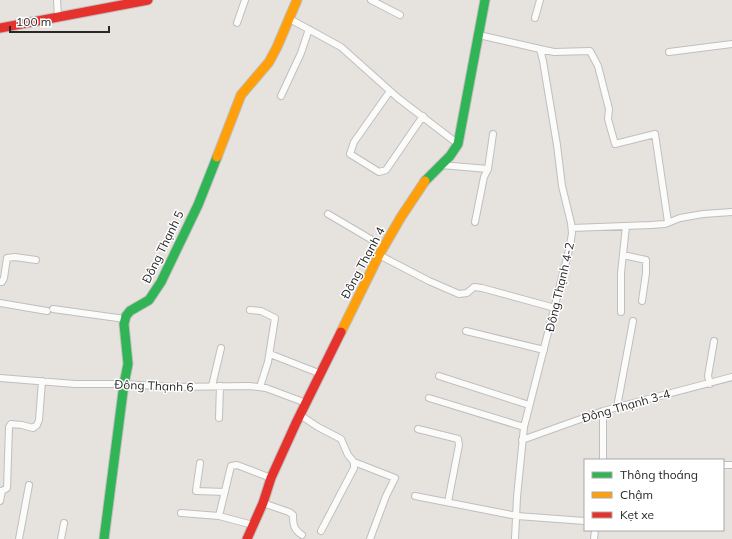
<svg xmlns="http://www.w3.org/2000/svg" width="732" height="539" viewBox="0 0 732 539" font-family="Mulish,sans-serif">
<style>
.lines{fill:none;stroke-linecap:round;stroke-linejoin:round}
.street-casing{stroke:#c0bebf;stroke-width:8}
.fast-casing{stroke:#c0bebf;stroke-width:11}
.slow-casing{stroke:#c0bebf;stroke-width:11}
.jam-casing{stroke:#c0bebf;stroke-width:11}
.street{stroke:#fbfbfa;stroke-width:6}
.fast{stroke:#30b455;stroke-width:9}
.slow{stroke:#ff9f0a;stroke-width:9}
.jam{stroke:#e5322d;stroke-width:9}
.labels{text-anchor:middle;stroke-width:3;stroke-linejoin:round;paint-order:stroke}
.street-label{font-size:12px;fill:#282828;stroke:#fff}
</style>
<rect width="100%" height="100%" fill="#e6e2de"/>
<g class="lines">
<g class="street-casing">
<path id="street" d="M 57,0 L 58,17
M 371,0 L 400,15
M 288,18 L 341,47 L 398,98 L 458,144
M 535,18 L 540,0
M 237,23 L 245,0
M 479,35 L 540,49 L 543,61 L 557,145 L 562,186 L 571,223 L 572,233 L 570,246 L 524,427 L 517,497 L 515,539
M 540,49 L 554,52 L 590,51 L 598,66 L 609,109 L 608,119 L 615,144 L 655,134 L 668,222
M 669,52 L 732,44
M 390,91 L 354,142 L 350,154 L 379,172 L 386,170 L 423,116
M 281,96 L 301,53 L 309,29
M 441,165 L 488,169
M 328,214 L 384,247
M 475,222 L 484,177 L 488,169 L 493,134
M 572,228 L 651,225 L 665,224 L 680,218 L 703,214 L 732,212
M 379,255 L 429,281 L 459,294 L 467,293 L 474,287 L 482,288 L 555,308
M 623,255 L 646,260 L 646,273 L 642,301
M 0,282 L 2,282 L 4,278 L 7,258 L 15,257 L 36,260
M 0,303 L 47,311
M 53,309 L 125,319
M 250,310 L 261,311 L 275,318 L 268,362 L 260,387
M 621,312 L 621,273 L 626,226
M 466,331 L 544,350
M 270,354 L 321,374
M 439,376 L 529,405
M 0,378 L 75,384 L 124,384 L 172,387 L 249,386 L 266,388 L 306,403
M 710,384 L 708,376 L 714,341
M 212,386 L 221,348
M 429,398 L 524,427
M 617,407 L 633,321
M 300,415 L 318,427 L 341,439 L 348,455 L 354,462 L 354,468 L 321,531
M 219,418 L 220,386
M 418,429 L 458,439 L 459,445 L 448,502
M 522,440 L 603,411 L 732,377
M 603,460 L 603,411
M 354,462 L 395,478 L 386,496 L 370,539
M 200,463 L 196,491 L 225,492
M 723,465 L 732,465
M 0,491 L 2,491 L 7,488 L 9,427 L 11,424 L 22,425 L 33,428 L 37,425 L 39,420 L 42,381
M 415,496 L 517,516 L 585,521
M 0,501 L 2,491
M 263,503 L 289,512 L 293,515 C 293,525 294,530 302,535
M 181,513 L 219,516 L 253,525
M 219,516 L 231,466 L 237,465 L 271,478
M 19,539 L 29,485
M 61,539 L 64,523
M 594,539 L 595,530"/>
</g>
<g class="fast-casing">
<path id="fast" d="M 425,181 L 450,156 L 458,144 L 485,0
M 104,539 L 124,384 L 128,364 L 124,324 L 126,316 L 130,311 L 149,300 L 161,282 L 198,205 L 217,157"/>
</g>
<g class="slow-casing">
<path id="slow" d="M 217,157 L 241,95 L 269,62 L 277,47 L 297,0
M 341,332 L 379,255 L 401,217 L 425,181"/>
</g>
<g class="jam-casing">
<path id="jam" d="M 0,28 L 148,0
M 247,539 L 263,503 L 271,478 L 296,423 L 341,332"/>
</g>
<use href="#street" class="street"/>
<use href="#fast" class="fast"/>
<use href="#slow" class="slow"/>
<use href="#jam" class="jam"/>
</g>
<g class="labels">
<g class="street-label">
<text transform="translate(163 247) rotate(-64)" y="4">Đông Thạnh 5</text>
<text transform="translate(363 263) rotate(-62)" y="4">Đông Thạnh 4</text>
<text transform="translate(560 287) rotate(-77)" y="4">Đông Thạnh 4-2</text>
<text transform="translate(154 386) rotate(2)" y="4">Đông Thạnh 6</text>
<text transform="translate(626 406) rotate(-16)" y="4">Đông Thạnh 3-4</text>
</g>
</g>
<rect x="584" y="459" width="140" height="72" fill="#ffffff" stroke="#a9a9a9"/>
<rect x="592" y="472" width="20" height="6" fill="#30b455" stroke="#a9a9a9"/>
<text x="620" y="479" font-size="12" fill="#282828">Thông thoáng</text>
<rect x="592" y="492" width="20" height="6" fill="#ff9f0a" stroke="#a9a9a9"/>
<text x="620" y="499" font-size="12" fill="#282828">Chậm</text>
<rect x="592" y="512" width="20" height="6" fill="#e5322d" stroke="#a9a9a9"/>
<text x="620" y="519" font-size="12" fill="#282828">Kẹt xe</text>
<path d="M10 26v6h99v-6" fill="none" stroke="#282828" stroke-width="2"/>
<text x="16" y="26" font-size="12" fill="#282828" stroke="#ffffff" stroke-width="3" paint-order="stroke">100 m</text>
</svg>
